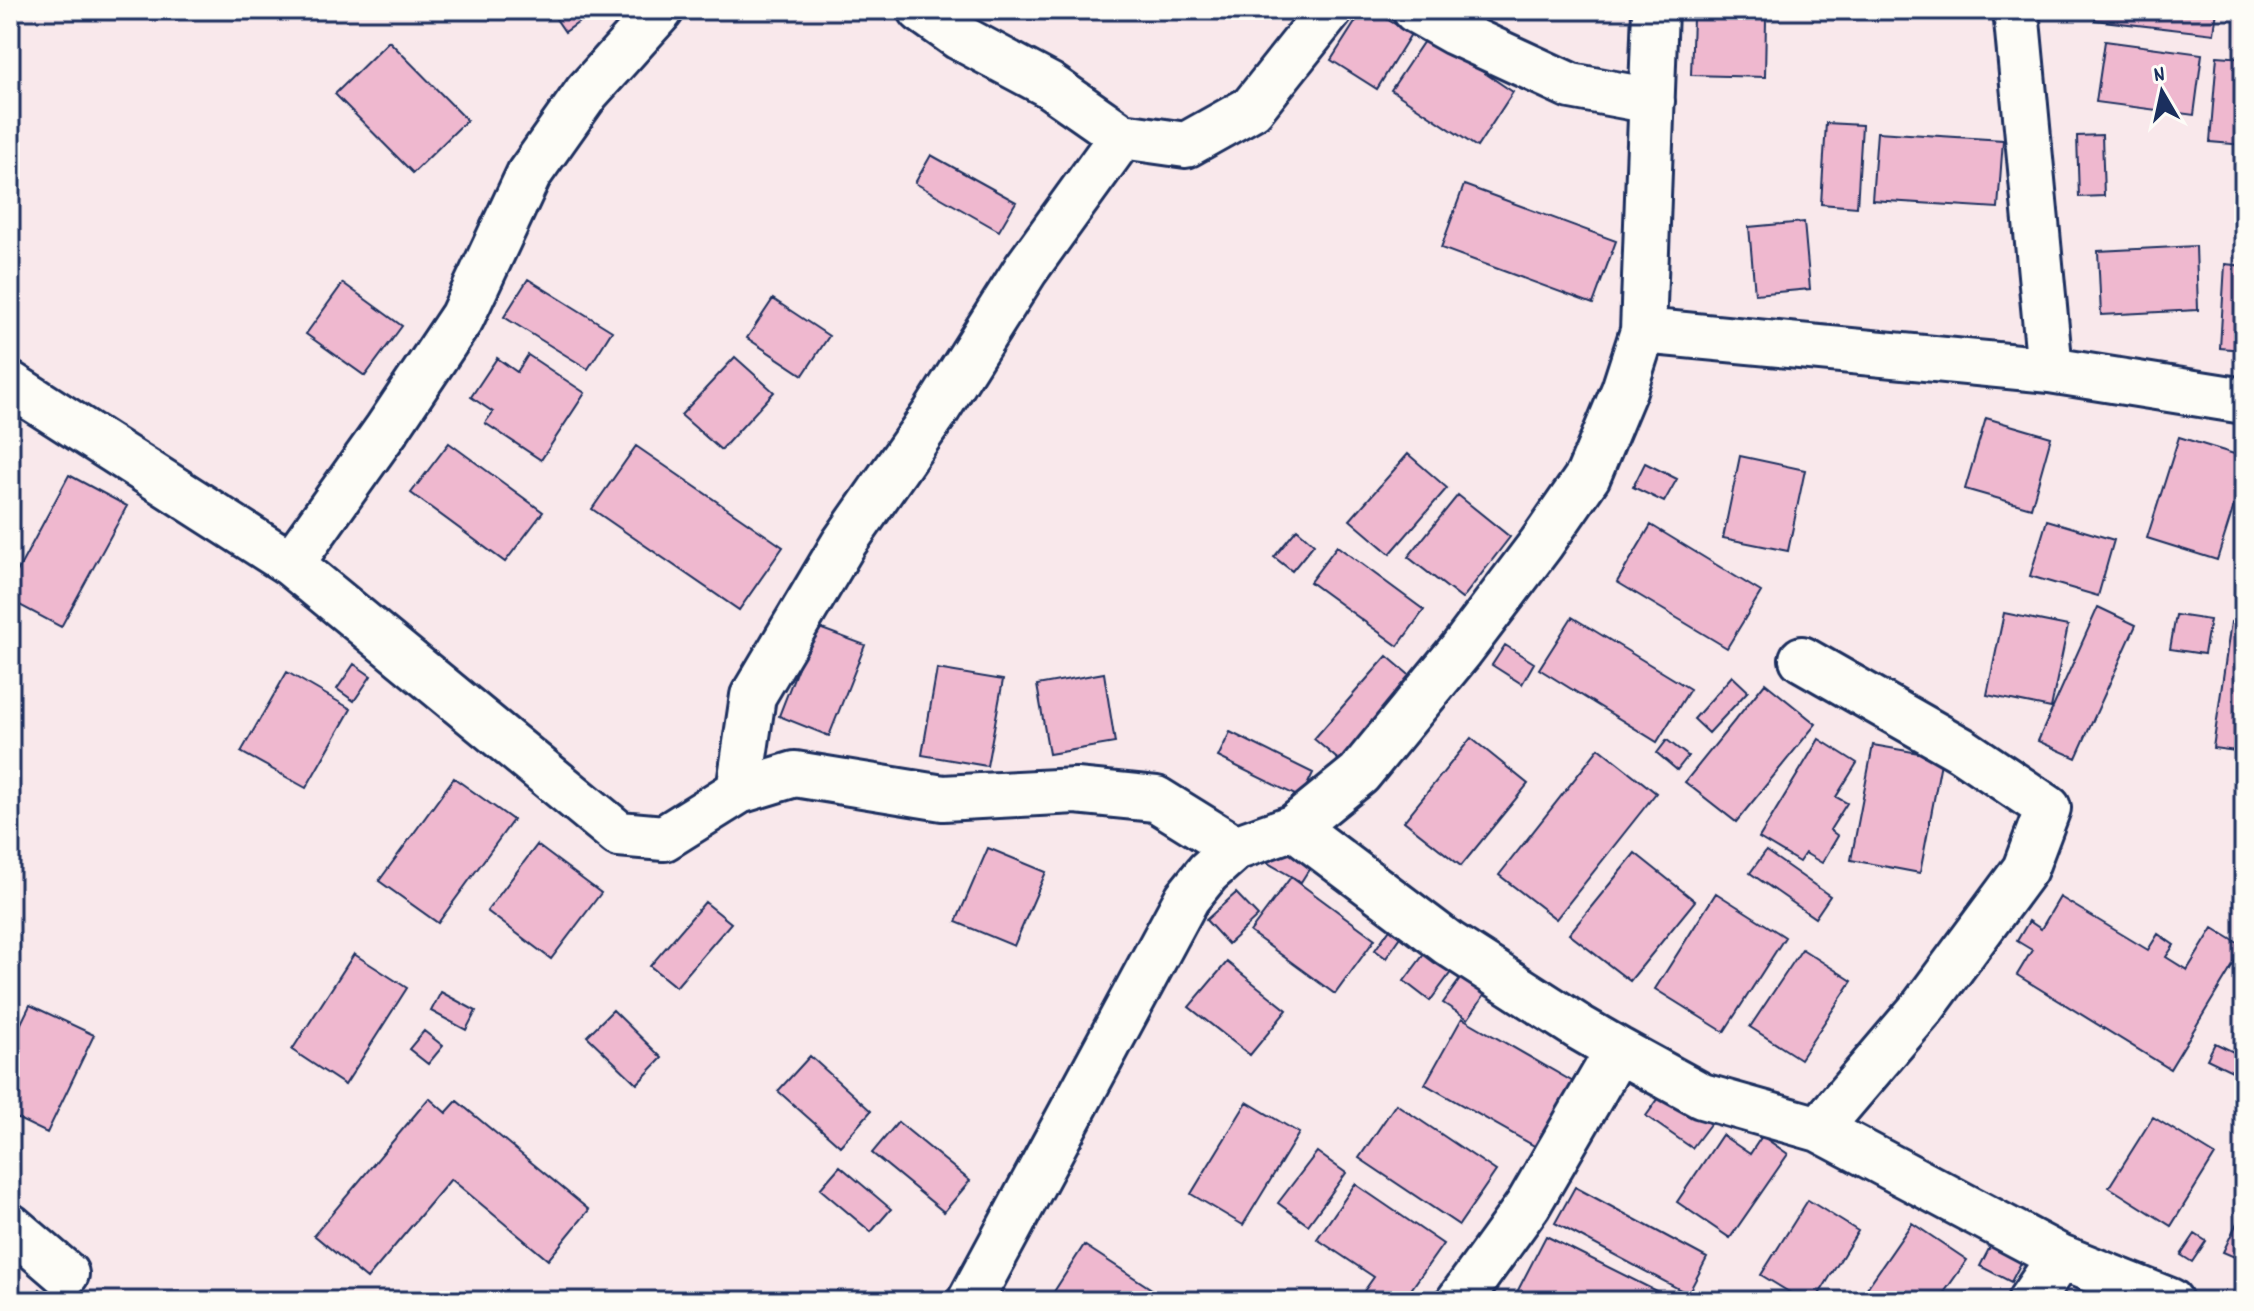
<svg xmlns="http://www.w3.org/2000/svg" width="2254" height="1311" viewBox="0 0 2254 1311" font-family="Dekko,sans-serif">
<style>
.building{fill:#efb8cf;stroke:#1b2f5e;stroke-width:2}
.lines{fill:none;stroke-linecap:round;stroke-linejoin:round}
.minor-casing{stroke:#1b2f5e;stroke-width:50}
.minor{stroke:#fdfcf7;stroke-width:44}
</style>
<rect width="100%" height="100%" fill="#f9e8eb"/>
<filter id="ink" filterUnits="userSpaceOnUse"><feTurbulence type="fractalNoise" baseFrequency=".0125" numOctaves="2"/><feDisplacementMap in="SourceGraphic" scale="16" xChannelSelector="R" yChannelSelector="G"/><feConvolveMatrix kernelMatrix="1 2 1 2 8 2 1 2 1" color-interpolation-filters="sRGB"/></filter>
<g filter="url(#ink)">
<path class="building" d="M 550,10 L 596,10 L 565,32 Z
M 1363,10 L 1372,10 L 1411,34 L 1377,89 L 1331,60 Z
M 2096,10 L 2217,10 L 2214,34 L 2095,20 Z
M 1693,18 L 1766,19 L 1765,77 L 1691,75 Z
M 1428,35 L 1513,92 L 1477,147 L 1391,90 Z
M 389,41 L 467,120 L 413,173 L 335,94 Z
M 2105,41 L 2202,54 L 2194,115 L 2096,102 Z
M 2217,56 L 2244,58 L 2244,145 L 2210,142 Z
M 1826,123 L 1862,125 L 1857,207 L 1821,204 Z
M 1877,132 L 2003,140 L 1998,208 L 1872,200 Z
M 2102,135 L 2104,196 L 2079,197 L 2077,136 Z
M 931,155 L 1016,202 L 999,231 L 915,183 Z
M 1464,185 L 1616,241 L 1593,304 L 1441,248 Z
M 1804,222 L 1810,289 L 1755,294 L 1749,227 Z
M 2196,246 L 2198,310 L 2101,315 L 2098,251 Z
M 2225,264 L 2244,266 L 2244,350 L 2220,348 Z
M 528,279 L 612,331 L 588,369 L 504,317 Z
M 343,283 L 402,326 L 365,376 L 306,334 Z
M 773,299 L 829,336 L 803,375 L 747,338 Z
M 528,355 L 585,393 L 541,460 L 485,423 L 493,412 L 471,397 L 497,358 L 517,372 Z
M 735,357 L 774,392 L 721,450 L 681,415 Z
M 1986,418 L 2051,437 L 2031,508 L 1965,489 Z
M 2179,437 L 2244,457 L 2244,474 L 2217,560 L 2147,538 Z
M 449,443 L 543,512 L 505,562 L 411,493 Z
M 636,446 L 783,547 L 739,610 L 592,509 Z
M 1408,454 L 1447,488 L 1390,554 L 1350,520 Z
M 1740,456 L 1805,470 L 1788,551 L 1723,538 Z
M 1645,463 L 1677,479 L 1664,502 L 1633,487 Z
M 69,475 L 127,506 L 61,627 L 10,600 L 10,585 Z
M 1458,495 L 1510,537 L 1462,599 L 1408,557 Z
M 2047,520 L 2114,540 L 2098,596 L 2030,576 Z
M 1651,525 L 1761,592 L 1727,648 L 1617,582 Z
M 1297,529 L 1314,544 L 1292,571 L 1274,557 Z
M 1337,546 L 1424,610 L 1398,646 L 1310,582 Z
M 2098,607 L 2136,625 L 2076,758 L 2038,741 Z
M 2004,613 L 2068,626 L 2051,708 L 1987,695 Z
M 2176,615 L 2210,620 L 2204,654 L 2170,649 Z
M 1572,617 L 1690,689 L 1657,742 L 1539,669 Z
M 2231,622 L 2244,624 L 2244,752 L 2213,748 Z
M 814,626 L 865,645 L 829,736 L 779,716 Z
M 1505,645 L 1534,663 L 1522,684 L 1492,665 Z
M 1387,656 L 1414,679 L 1341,762 L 1314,739 Z
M 354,664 L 371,676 L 354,701 L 337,689 Z
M 937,669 L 1003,680 L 987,766 L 922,755 Z
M 287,672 L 351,709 L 306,788 L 241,752 Z
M 1104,673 L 1115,743 L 1049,754 L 1037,685 Z
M 1732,676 L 1748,691 L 1709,733 L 1694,719 Z
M 1765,683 L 1816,724 L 1736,822 L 1685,782 Z
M 1230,732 L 1313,773 L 1301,798 L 1218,757 Z
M 1471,738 L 1528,784 L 1461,866 L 1404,821 Z
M 1819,739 L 1857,763 L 1836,797 L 1847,803 L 1830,830 L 1838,836 L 1822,863 L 1805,853 L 1799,862 L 1759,838 Z
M 1667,740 L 1688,756 L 1677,770 L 1657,753 Z
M 1873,745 L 1942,757 L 1920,873 L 1851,860 Z
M 1599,748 L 1656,793 L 1556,919 L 1499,875 Z
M 454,778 L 513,820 L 438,923 L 379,881 Z
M 537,845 L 601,893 L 551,959 L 487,911 Z
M 1277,846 L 1311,866 L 1301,882 L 1268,863 Z
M 988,848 L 1046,872 L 1014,946 L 956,922 Z
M 1766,851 L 1830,896 L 1815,918 L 1750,873 Z
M 1635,853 L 1695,901 L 1630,981 L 1569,934 Z
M 10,859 L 17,862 L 10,877 Z
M 1291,877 L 1375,939 L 1335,994 L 1250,932 Z
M 1236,893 L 1258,916 L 1228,944 L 1206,920 Z
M 1716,893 L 1785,937 L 1724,1032 L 1655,989 Z
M 2060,897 L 2148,950 L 2158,934 L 2174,945 L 2166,957 L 2187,970 L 2213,928 L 2244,947 L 2170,1069 L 2017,975 L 2032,950 L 2017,941 L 2029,921 L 2041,929 Z
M 705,902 L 731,923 L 676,987 L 650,966 Z
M 1394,923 L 1405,931 L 1386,958 L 1375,950 Z
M 1428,949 L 1454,968 L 1430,1001 L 1404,981 Z
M 1802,949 L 1852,981 L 1800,1059 L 1750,1027 Z
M 354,954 L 407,988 L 345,1085 L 292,1050 Z
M 1227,962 L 1287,1010 L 1250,1055 L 1189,1007 Z
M 1463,975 L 1487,991 L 1468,1019 L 1443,1003 Z
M 441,992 L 476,1011 L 466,1030 L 431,1011 Z
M 30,1005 L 94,1035 L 47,1133 L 10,1115 L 10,1046 Z
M 613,1010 L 662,1058 L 637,1084 L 587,1036 Z
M 1462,1018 L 1582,1087 L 1545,1152 L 1425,1084 Z
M 424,1031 L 443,1046 L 428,1064 L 409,1049 Z
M 2215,1043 L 2244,1057 L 2236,1073 L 2207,1059 Z
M 810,1056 L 871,1111 L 840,1146 L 778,1091 Z
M 1664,1091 L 1710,1124 L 1692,1148 L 1646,1116 Z
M 429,1098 L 446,1113 L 457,1101 L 589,1210 L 548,1260 L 451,1179 L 367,1279 L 314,1235 Z
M 1247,1102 L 1299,1133 L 1243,1225 L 1191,1194 Z
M 1396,1104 L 1496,1171 L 1459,1225 L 1359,1158 Z
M 2153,1117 L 2215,1155 L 2171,1226 L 2109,1187 Z
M 898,1122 L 970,1181 L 944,1212 L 872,1153 Z
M 1722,1135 L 1750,1154 L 1762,1136 L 1788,1154 L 1730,1238 L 1677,1202 Z
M 1317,1152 L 1346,1173 L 1308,1225 L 1278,1203 Z
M 840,1166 L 891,1209 L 871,1232 L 820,1189 Z
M 1355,1184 L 1443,1244 L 1403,1301 L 1372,1301 L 1362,1294 L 1374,1277 L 1317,1239 Z
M 1575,1187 L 1707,1258 L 1688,1294 L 1555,1223 Z
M 1808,1200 L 1858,1231 L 1815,1301 L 1804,1301 L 1761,1275 Z
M 2244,1208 L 2244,1261 L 2223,1252 Z
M 1912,1223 L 1967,1260 L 1938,1301 L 1858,1301 Z
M 2195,1234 L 2206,1241 L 2192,1262 L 2181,1255 Z
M 1546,1236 L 1676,1301 L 1530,1301 L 1516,1294 Z
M 1992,1243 L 2023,1259 L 2011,1282 L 1980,1266 Z
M 1084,1245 L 1170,1301 L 1048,1301 Z
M 40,1289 L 55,1301 L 31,1301 Z"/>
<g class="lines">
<g class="minor-casing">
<path id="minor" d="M 921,10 L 959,37 L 1049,85 L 1122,136 L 1186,145 L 1252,108 L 1330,10
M 1415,10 L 1454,32 L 1571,86 L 1652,101
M 2016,10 L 2050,370
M 1643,331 L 2050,370 L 2244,401
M 10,384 L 291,564 L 619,834 L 664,838 L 739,791 L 795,774 L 943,798 L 1076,791 L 1156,799 L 1235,848
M 291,564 L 387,429 L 462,317 L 529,174 L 587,92 L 661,10
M 1802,659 L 1962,750 L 2048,808 L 2025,869 L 1923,1007 L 1819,1129
M 739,791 L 753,696 L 844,543 L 935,413 L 1026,269 L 1122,136
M 1294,827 L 1448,943 L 1580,1028 L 1618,1050 L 1702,1096 L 1819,1129 L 2060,1257 L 2170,1301
M 10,1226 L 66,1274
M 970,1301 L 1187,898 L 1208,872 L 1235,848 L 1294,827 L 1359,774 L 1461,650 L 1541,544 L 1588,476 L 1624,390 L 1643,331 L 1655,10
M 1459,1301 L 1528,1205 L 1618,1050
M 2030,1301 L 2060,1257"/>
</g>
<use href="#minor" class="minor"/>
</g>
</g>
<rect width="2254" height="1311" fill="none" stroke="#fdfcf7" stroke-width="40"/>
<rect x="20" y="20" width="2214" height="1271" fill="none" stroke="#1b2f5e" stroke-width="3" filter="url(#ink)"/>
<g transform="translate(2162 92) rotate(351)" stroke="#fdfcf7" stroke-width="6" paint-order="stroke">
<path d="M0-6L14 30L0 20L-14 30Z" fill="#1b2f5e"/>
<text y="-12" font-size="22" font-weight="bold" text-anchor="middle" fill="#1b2f5e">N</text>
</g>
</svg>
